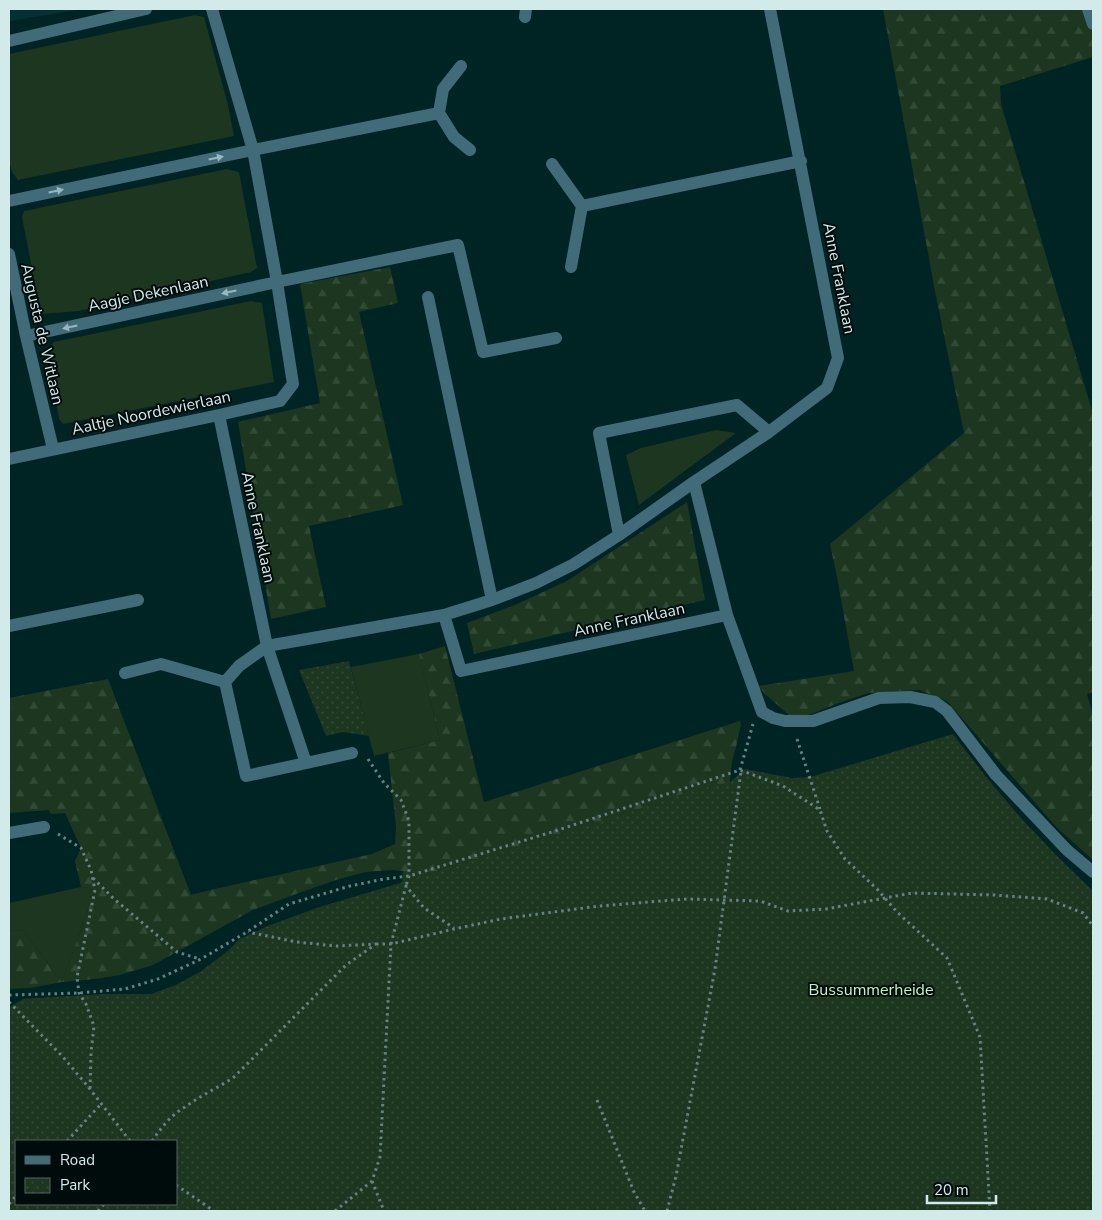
<svg xmlns="http://www.w3.org/2000/svg" width="1102" height="1220" viewBox="0 0 1102 1220" font-family="'Nunito Sans',sans-serif">
<style>
.built{fill:#043232}
.green{fill:#1c361f}
.forest{fill:url(#forest-firs)}
.park{fill:url(#park-dots);fill-rule:evenodd}
.lines{fill:none;stroke-linecap:round;stroke-linejoin:round}
.path{stroke:#648282;stroke-width:3;stroke-dasharray:2.5 4;stroke-linecap:butt}
.minor{stroke:#426b79;stroke-width:12}
.oneway{fill:#99b7bd}
.labels{text-anchor:middle;stroke-width:4;stroke-linejoin:round;paint-order:stroke}
.street-label{font-size:16px;fill:#d3eaea;stroke:#000b0b}
.park-label{font-size:16px;fill:#c0f4c4;stroke:#000b0b}
</style>
<defs>
<pattern id="forest-firs" width="22" height="20" patternUnits="userSpaceOnUse" patternTransform="scale(1.25)"><rect width="22" height="20" fill="#1c361f"/><path d="M5 1l3.5 6h-7zM16 11l3.5 6h-7z" fill="#314a35"/></pattern>
<pattern id="park-dots" width="8" height="8" patternUnits="userSpaceOnUse" patternTransform="scale(1.25)"><rect width="8" height="8" fill="#1c361f"/><path d="M2 2h.1M6 6h.1" fill="none" stroke="#314a35" stroke-width="1.8" stroke-linecap="round"/></pattern>
</defs>
<rect width="100%" height="100%" fill="#002424"/>
<path class="built" d="M 9,9 L 83,9 L 9,21 Z"/>
<path class="green" d="M 195,15 L 204,17 L 228,105 L 234,136 L 18,180 L 12,172 L 9,160 L 9,54 Z
M 227,169 L 239,172 L 257,268 L 251,272 L 79,311 L 41,314 L 22,217 L 24,211 Z
M 251,301 L 262,303 L 274,382 L 63,424 L 59,419 L 47,349 L 54,342 Z
M 716,430 L 736,433 L 639,505 L 626,455 L 641,448 Z
M 419,654 L 440,740 L 374,756 L 351,667 Z
M 81,887 L 95,890 L 62,982 L 22,929 L 9,932 L 9,903 Z"/>
<path class="forest" d="M 883,9 L 1093,9 L 1093,57 L 1000,86 L 1001,104 L 1093,414 L 1093,692 L 1087,694 L 1093,715 L 1093,860 L 1057,828 L 947,701 L 919,690 L 868,693 L 836,704 L 809,715 L 789,715 L 765,694 L 758,686 L 854,671 L 836,572 L 830,544 L 964,433 L 935,291 Z
M 390,267 L 398,303 L 359,312 L 403,505 L 309,526 L 326,607 L 271,619 L 238,422 L 320,403 L 300,284 Z
M 687,502 L 705,600 L 474,654 L 467,623 L 517,604 L 567,581 Z
M 445,646 L 484,802 L 740,721 L 741,724 L 736,747 L 732,761 L 718,900 L 176,1141 L 36,1020 L 23,999 L 108,994 L 141,997 L 152,994 L 176,985 L 200,972 L 227,952 L 240,939 L 268,926 L 320,907 L 402,883 L 403,871 L 393,870 L 366,872 L 336,880 L 296,894 L 253,910 L 153,965 L 120,975 L 95,979 L 62,982 L 30,988 L 9,989 L 9,932 L 22,929 L 62,982 L 95,890 L 81,887 L 75,861 L 81,848 L 65,813 L 51,814 L 49,810 L 9,813 L 9,698 L 108,679 L 191,895 L 206,891 L 372,854 L 395,844 L 396,827 L 388,753 L 440,740 L 419,654 Z"/>
<path class="park" d="M 349,661 L 369,736 L 343,732 L 326,736 L 299,670 Z
M 953,734 C 980,770 1008,805 1039,837 C 1056,856 1075,873 1093,891 L 1093,1211 L 9,1211 L 9,1007 L 23,999 L 108,994 L 152,994 L 176,985 L 200,972 L 227,952 L 240,939 L 268,926 L 320,907 L 537,842 L 610,819 L 690,791 L 730,782 L 745,769 L 792,778 L 810,777 ZM 16,1141 L 176,1141 L 176,1204 L 16,1204 Z"/>
<g class="lines">
<path class="path" d="M 797,739 L 820,809
M 368,759 L 384,783 L 401,800 L 409,821 L 409,876 L 406,886
M 740,770 L 753,724
M 58,834 L 81,848 L 91,870 L 95,890 L 77,977 L 79,993 L 86,1004 L 94,1026 L 91,1053 L 90,1089
M 93,878 L 113,898 L 177,952 L 200,959
M 376,944 L 391,944 L 454,929 L 501,919 L 599,906 L 687,899 L 760,901 L 788,911 L 826,909 L 912,893 L 994,895 L 1047,899 L 1083,913 L 1093,926
M 9,995 L 79,993 L 125,989 L 158,979 L 201,959 L 247,932 L 289,904 L 350,886 L 384,879 L 409,876 L 555,831 L 740,770 L 783,786 L 820,810 L 827,831 L 845,859 L 877,889 L 897,912 L 947,958 L 980,1037 L 990,1211
M 9,1002 L 63,1057 L 90,1089 L 130,1141
M 597,1100 L 634,1192 L 645,1211
M 67,1141 L 101,1104
M 152,1141 C 161,1128 171,1115 185,1107 C 200,1096 217,1088 233,1078 L 346,965 L 376,944 L 336,946 L 297,942 L 248,932
M 372,1181 L 384,1211
M 176,1185 L 214,1211
M 9,1204 L 16,1196
M 98,1211 L 104,1204
M 335,1211 L 372,1181 L 380,1157 L 391,944 L 406,886 L 424,908 L 454,928
M 667,1211 L 676,1176 L 715,969 L 741,771"/>
<path class="minor" d="M 1088,9 L 1093,24
M 525,17 L 526,9
M 9,41 L 146,9
M 461,66 L 443,89 L 439,113 L 454,137 L 470,150
M 552,164 L 582,206 L 571,267
M 9,201 L 253,150 L 439,113
M 582,206 L 801,161
M 9,254 L 26,336 L 53,449
M 428,297 L 492,600
M 26,336 L 277,282 L 458,245 L 483,352 L 556,338
M 219,415 L 267,646 L 306,763
M 9,459 L 219,415 L 280,401 L 293,384 L 277,282 L 253,150 L 212,9
M 619,535 L 599,433 L 737,405 L 769,432
M 444,615 L 461,671 L 727,615 L 694,482
M 727,615 L 762,712 L 773,718 L 785,721 L 813,721 L 879,698 L 910,697 L 935,702 L 947,711 L 996,775 L 1067,850 L 1093,872
M 9,626 L 138,600
M 125,673 L 161,664 L 225,682
M 352,753 L 246,776 L 225,682 L 239,666 L 267,646 L 444,615 L 492,600 L 536,583 L 574,564 L 619,535 L 694,482 L 769,432 L 827,388 L 838,358 L 770,9
M 9,833 L 44,827"/>
</g>
<defs><path id="oneway-solid" d="M-6-.8H1V-3.2L6.5 0L1 3.2V.8H-6Z" transform="scale(1.25)"/></defs>
<g class="oneway">
<use href="#oneway-solid" transform="translate(216 158) rotate(-12)"/>
<use href="#oneway-solid" transform="translate(56 191) rotate(-12)"/>
<use href="#oneway-solid" transform="translate(229 292) rotate(168)"/>
<use href="#oneway-solid" transform="translate(70 327) rotate(168)"/>
</g>
<g class="labels">
<g class="street-label">
<text transform="translate(840 278) rotate(79)" y="6">Anne Franklaan</text>
<text transform="translate(148 293) rotate(-12)" y="6">Aagje Dekenlaan</text>
<text transform="translate(43 334) rotate(77)" y="6">Augusta de Witlaan</text>
<text transform="translate(151 412) rotate(-12)" y="6">Aaltje Noordewierlaan</text>
<text transform="translate(259 527) rotate(78)" y="6">Anne Franklaan</text>
<text transform="translate(629 619) rotate(-12)" y="6">Anne Franklaan</text>
</g>
<g class="park-label">
<text x="871" y="995">Bussummerheide</text>
</g>
</g>
<rect width="1102" height="1220" fill="none" stroke="#d3eaea" stroke-width="20"/>
<rect x="15" y="1140" width="162" height="65" fill="#000b0b" stroke="#546464"/>
<rect x="25" y="1156" width="25" height="8" fill="#426b79" stroke="#546464"/>
<text x="60" y="1165" font-size="15" fill="#d3eaea">Road</text>
<rect x="25" y="1178" width="25" height="15" fill="url(#park-dots)" stroke="#546464"/>
<text x="60" y="1190" font-size="15" fill="#d3eaea">Park</text>
<path d="M927 1195v8h69v-8" fill="none" stroke="#d3eaea" stroke-width="2.5"/>
<text x="934" y="1195" font-size="15" fill="#d3eaea" stroke="#000b0b" stroke-width="4" paint-order="stroke">20 m</text>
</svg>
